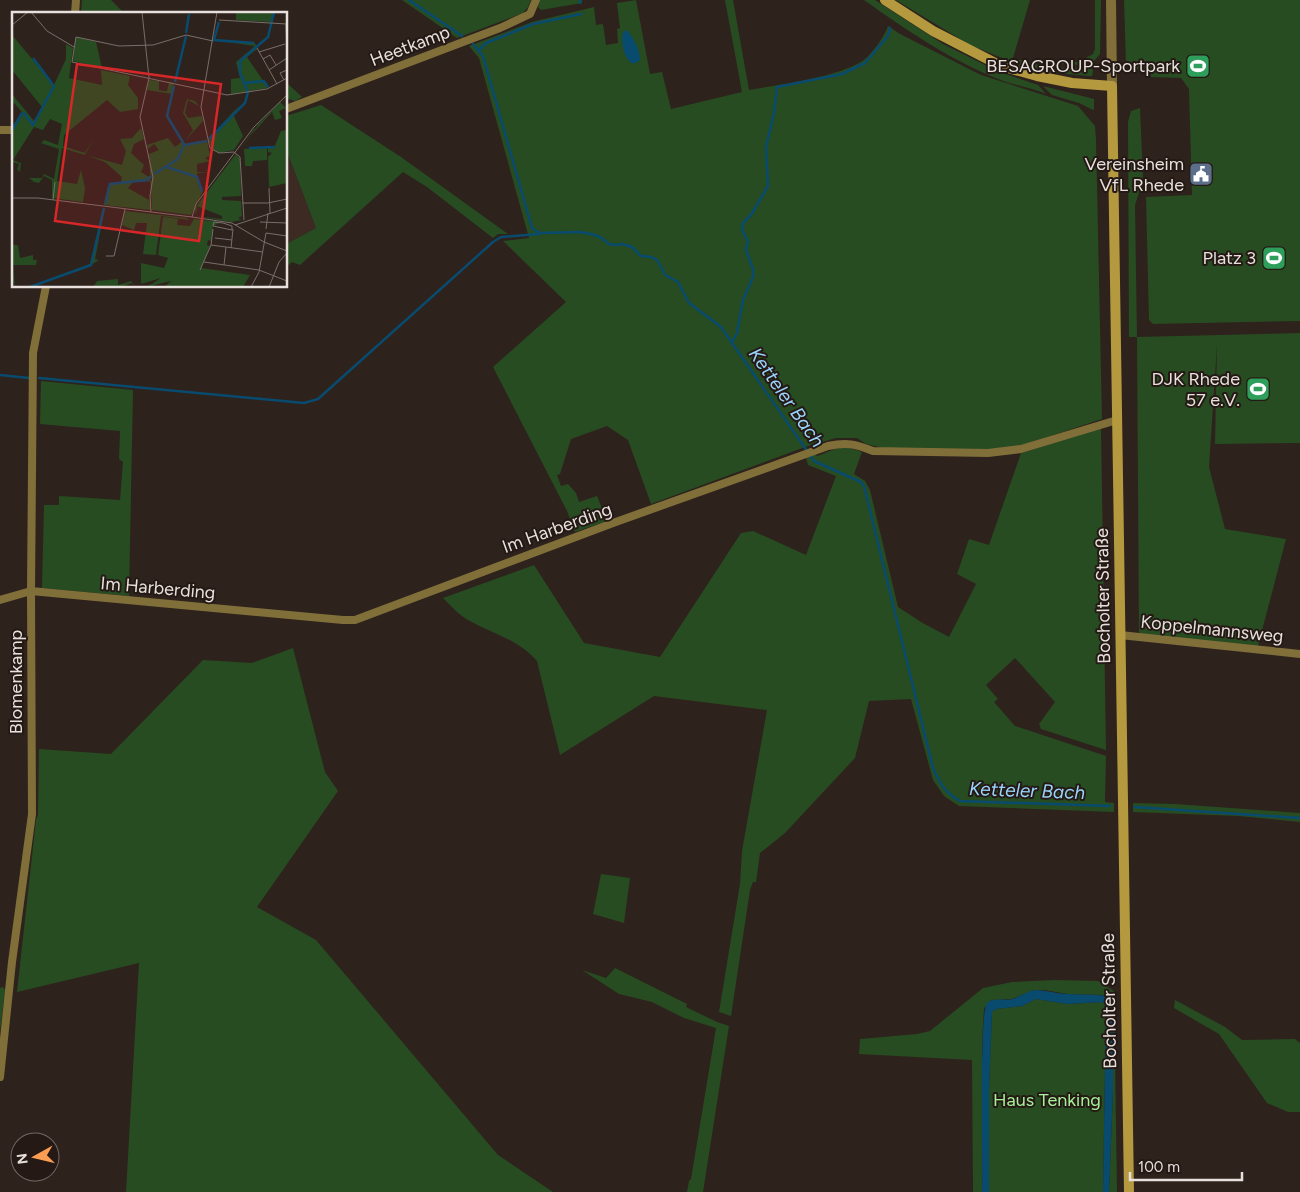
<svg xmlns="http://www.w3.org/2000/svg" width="1300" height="1192" viewBox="0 0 1300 1192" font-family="Figtree,sans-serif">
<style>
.built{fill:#3c2a23}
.green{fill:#274c21}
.water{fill:#084b6f}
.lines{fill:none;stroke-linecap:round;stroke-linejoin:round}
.stream{stroke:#084b6f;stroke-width:2.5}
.minor{stroke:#816f3a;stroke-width:8}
.tertiary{stroke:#816f3a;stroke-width:10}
.secondary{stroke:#b5993e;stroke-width:10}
.labels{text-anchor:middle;stroke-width:4;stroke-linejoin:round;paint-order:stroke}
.street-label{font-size:18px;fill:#e8e0dd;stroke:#241914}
.poi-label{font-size:18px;fill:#e8e0dd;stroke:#241914;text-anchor:end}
.park-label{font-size:18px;fill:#a6f099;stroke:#241914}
.water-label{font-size:19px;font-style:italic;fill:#9ad4fd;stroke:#241914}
.inset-river{fill:none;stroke:#084b6f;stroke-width:2.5}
.inset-road{fill:none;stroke:#786e6a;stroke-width:1}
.view{fill:#d62828;fill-opacity:0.15;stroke:#d62828;stroke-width:2.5}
.inset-edge{fill:none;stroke:#e8e0dd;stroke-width:2.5}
</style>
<rect width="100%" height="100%" fill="#2e221d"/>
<path class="built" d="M 286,149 L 316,228 L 286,244 Z"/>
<path class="green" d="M 82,0 L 111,0 L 125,14 L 81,14 Z
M 402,0 L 531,0 L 528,7 L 523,13 L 457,38 Z
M 540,0 L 582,0 L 582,3 L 541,10 L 538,7 Z
M 636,0 L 650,74 L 662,72 L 671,109 L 742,92 L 725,0 L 733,0 L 749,90 C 782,84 833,78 861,62 C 871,56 885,36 888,26 L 900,34 L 981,75 L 1078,106 L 1095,126 L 1096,139 L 1102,419 L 1023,445 L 996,450 L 892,450 L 866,444 L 857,438 L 836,438 L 805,447 L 651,504 L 628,440 L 607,426 L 571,439 L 560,474 L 557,475 L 561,486 L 568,484 L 576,493 L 579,502 L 597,496 L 607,521 L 575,532 L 567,511 L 493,367 L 566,302 L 503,241 L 529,238 L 479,58 L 469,46 L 532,22 L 594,7 L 596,25 L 603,24 L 606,45 L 618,43 L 617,29 L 620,28 L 617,3 Z
M 864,0 L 875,0 L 943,44 L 997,71 L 1038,85 L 1046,94 C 1033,88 1019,86 1006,82 C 954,63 908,31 864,0 Z
M 896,0 L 1030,0 L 1013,58 L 1042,66 L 1059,61 L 1078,62 L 1093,54 L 1095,49 L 1095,0 L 1101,0 L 1100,54 L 1094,61 L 1083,65 L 1060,64 L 1041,71 L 1022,66 L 970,45 Z
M 1124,0 L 1300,0 L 1300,321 L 1153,324 L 1149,320 L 1146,197 L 1192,195 L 1189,89 L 1181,78 L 1151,77 L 1151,68 C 1140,71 1136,70 1126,64 Z
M 1091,65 L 1093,71 L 1092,76 L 1089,76 L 1045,72 C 1062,64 1075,71 1091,65 Z
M 286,84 L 288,84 L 302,97 L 295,101 L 286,98 Z
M 1043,86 L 1094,99 L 1094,109 L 1093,110 L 1079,103 L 1052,95 Z
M 321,105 L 401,157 L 508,234 L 498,234 L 493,238 L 427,187 L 403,172 L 300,265 L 292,262 L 286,267 L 286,244 L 316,228 L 286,149 L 286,116 Z
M 1140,108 L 1143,180 L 1135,205 L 1137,337 L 1300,333 L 1300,443 L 1215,444 L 1217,345 L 1209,467 L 1225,529 L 1286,539 L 1258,646 L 1139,634 L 1137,337 L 1129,337 L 1128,122 L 1131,111 Z
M 41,381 L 133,390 L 129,596 L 42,588 L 44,505 L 59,505 L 59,496 L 120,500 L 123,462 L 119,459 L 120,431 L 40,424 Z
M 1101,427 L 1106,750 L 1041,729 L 1039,724 L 1055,702 L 1015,658 L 986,685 L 998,699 L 994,702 L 1015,726 L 1106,756 L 1105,802 L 1114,803 L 1114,812 L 959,806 L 944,796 L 933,780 L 911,699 L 869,701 L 855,758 L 785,833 L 760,853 L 756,882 L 753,882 L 750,890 L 731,1016 L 719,1012 L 740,884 L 742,851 L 767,710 L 654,696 L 560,755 L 537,661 C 519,640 493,634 470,621 C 460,616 451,606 443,598 L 534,565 L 584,643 L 660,657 L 741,533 L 753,531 L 806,555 L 836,476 L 808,465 L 806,458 L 815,454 L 817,456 C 838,449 839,443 862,452 L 854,474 L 865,481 L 870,490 L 898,607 L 921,622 L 949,637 L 976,584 L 957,574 L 969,539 L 989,545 L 1021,453 Z
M 293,648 L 325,772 L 338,791 L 257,907 L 316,940 L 498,1155 L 553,1192 L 126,1192 L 139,963 L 17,992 L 36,820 L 38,815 L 39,749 L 111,754 L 203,660 L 252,663 Z
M 1133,803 L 1175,804 L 1300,813 L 1300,822 L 1239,816 L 1133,812 Z
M 601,874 L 630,878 L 624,923 L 593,914 Z
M 615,968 L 687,1004 L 686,1007 L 717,1022 L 729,1026 L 703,1192 L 687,1192 L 689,1181 L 691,1179 L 716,1028 L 684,1018 L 652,1002 L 619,994 L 582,970 L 606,978 Z
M 1056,980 L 1098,981 L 1114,991 L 1117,1192 L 1109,1192 L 1113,1092 L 1112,997 L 1102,995 L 1068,994 L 1044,990 L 1034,990 L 1012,999 L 992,1000 L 984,1008 L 982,1045 L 982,1192 L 973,1192 L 972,1060 L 859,1054 L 860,1039 L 917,1034 L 930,1031 L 983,988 L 1012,982 Z
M 3,987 L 5,990 L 0,1032 L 0,988 Z
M 1036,999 L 1067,1004 L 1102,1002 L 1106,1007 L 1103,1192 L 989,1192 L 989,1087 L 992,1012 L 996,1009 L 1022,1006 Z
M 1175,1000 L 1225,1027 L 1242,1040 L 1295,1039 L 1300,1043 L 1300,1112 L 1288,1112 L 1267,1103 L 1219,1034 L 1174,1008 Z"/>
<path class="water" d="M 626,30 C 633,36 640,50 640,60 L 636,63 L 631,63 C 623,56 621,42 623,32 Z
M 1034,990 C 1046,990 1057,994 1069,994 C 1084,995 1098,994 1113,997 L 1113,1092 L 1109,1192 L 1103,1192 L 1106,1007 L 1102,1002 L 1067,1004 L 1036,999 L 1022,1006 L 996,1009 L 992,1012 L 989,1087 L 989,1192 L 982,1192 C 983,1169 979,1012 987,1003 C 993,997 1005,1001 1013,999 C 1020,996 1027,992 1034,990 Z"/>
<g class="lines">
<path class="stream" d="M 409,0 L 462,36
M 580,0 L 580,3
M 473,44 L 483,56 L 532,228 L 540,233 L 580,232 L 591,234 L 600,237 L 609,244 L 614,245 L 622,244 L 632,247 L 641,256 L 652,257 L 658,261 L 665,275 L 678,282 L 689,303 L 721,327 L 814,461 L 861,482 L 864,486 L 933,768 C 939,782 945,793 960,801 L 1110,806
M 479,50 L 486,43 L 533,24 L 581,14
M 732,342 L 737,333 L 743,300 L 753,277 L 753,269 L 746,250 L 748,241 L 742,230 L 743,223 L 751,215 L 768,186 L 766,147 L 774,113 L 777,87 L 842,74 L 865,63 L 888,36 L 890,28
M 0,375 L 29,378
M 39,378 L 304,403 L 318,399 L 493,242 L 501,237 L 539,234
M 1135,807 L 1300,818"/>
<path class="minor" d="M 75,14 L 76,0
M 286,109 L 500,28 L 530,14 L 536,0
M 0,130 L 14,130
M 0,600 L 31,591 L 343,620 L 355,620 L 613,523 L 828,446 C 847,442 855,444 873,451 L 988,453 L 1021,449 L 1117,420
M 1120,635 L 1300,654
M 0,1077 L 12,962 L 32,814 L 31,591 L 33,353 L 46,286"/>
<path class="tertiary" d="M 1111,0 L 1112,86"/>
<path class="secondary" d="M 885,0 L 933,31 L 1001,66 L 1037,76 L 1072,83 L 1112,86 L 1129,1192"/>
</g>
<defs>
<g id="stadium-square" transform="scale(1.25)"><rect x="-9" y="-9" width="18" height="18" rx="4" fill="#2e9e5b" stroke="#241914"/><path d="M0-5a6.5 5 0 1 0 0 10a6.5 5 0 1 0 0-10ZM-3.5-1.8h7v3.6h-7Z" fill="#fff"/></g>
<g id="civic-square" transform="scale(1.25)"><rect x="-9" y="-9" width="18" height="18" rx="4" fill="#5c6f8a" stroke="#241914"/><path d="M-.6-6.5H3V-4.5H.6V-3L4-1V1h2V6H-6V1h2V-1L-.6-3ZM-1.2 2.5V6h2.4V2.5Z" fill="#fff"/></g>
</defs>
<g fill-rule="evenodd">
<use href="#stadium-square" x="1198" y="66"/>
<use href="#civic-square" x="1201" y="174"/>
<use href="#stadium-square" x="1274" y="258"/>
<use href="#stadium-square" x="1258" y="389"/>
</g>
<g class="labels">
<g class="street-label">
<text transform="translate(410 46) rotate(-21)" y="6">Heetkamp</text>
<text transform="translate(557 528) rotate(-20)" y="6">Im Harberding</text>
<text transform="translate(158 588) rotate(5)" y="6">Im Harberding</text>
<text transform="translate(1103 596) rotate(-91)" y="6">Bocholter Straße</text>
<text transform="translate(1212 629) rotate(6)" y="6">Koppelmannsweg</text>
<text transform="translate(16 682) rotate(-90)" y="6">Blomenkamp</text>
<text transform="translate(1109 1001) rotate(-91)" y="6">Bocholter Straße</text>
</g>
<g class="poi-label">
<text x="1180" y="72">BESAGROUP-Sportpark</text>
<text x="1184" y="170">Vereinsheim<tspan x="1184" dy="21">VfL Rhede</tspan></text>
<text x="1256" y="264">Platz 3</text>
<text x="1240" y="385">DJK Rhede<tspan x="1240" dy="21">57 e.V.</tspan></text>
</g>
<g class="park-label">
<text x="1047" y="1106">Haus Tenking</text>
</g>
<g class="water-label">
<text transform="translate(787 397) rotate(55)" y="7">Ketteler Bach</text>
<text transform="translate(1027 790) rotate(2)" y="7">Ketteler Bach</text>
</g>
</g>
<g transform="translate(12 12)">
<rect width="275" height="275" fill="#2e221d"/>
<path d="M 224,0 L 262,0 L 259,10 L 224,8 ZM 0,23 L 42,73 L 54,47 L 54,32 L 61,36 L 57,66 L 90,73 L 89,58 L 118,64 L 116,73 L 126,86 L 126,97 L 108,100 L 95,88 L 52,123 L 51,134 L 73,141 L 82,126 L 73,143 L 50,136 L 45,169 L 65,172 L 69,158 L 73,176 L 71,190 L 40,186 L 40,168 L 32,164 L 27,171 L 22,170 L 17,166 L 30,166 L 32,162 L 42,167 L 47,137 L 29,131 L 32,128 L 46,133 L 50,112 L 38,107 L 31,118 L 22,115 L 1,148 L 9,151 L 8,160 L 5,157 L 7,152 L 0,150 L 0,117 L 10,100 L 2,91 L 0,94 L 0,82 L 22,109 L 30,95 L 0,58 ZM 64,25 L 84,30 L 90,56 L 61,49 ZM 202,28 L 243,31 L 245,37 L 235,45 L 256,76 L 219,82 L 219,67 L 228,66 L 224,50 L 243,34 ZM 137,68 L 147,69 L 147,78 L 151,79 L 155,79 L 157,70 L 162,71 L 160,82 L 135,78 ZM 236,80 L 234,91 L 221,102 L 231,124 L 222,138 L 207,141 L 199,136 L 197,127 L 221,100 L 232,91 ZM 175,87 L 183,89 L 187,94 L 176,88 L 173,101 L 176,106 L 190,104 L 191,109 L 172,130 L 181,118 L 171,101 ZM 268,90 L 274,96 L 267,99 L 270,106 L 263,108 L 260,100 L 238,124 L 249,109 L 243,116 L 226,142 L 241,118 ZM 129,116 L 132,127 L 122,132 L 119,141 L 132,153 L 129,160 L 137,165 L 139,162 L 140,169 L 121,170 L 116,176 L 137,188 L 139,198 L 92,193 L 96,174 L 109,170 L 110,165 L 93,150 L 74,143 L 110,153 L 114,139 L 108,127 L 120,126 ZM 275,118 L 275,171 L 257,175 L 256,145 L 260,141 L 256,140 L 256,136 L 262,136 L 269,119 ZM 156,126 L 163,135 L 171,129 L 172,132 L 195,128 L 198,144 L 193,146 L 198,149 L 185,152 L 185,160 L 199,161 L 185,161 L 187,175 L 191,179 L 179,203 L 140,198 L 137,142 L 147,138 L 142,132 L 136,137 L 135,133 ZM 255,136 L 255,148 L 241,149 L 240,154 L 233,154 L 232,137 ZM 224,142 L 228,147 L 229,184 L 210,185 L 210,188 L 229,189 L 230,204 L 226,206 L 230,208 L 219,210 L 184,204 L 183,196 ZM 185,194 L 210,204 L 210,207 L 184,204 ZM 93,195 L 83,247 L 87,248 L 74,256 L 16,275 L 78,252 ZM 113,199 L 175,206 L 177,208 L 149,204 L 144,243 L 131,242 L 135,211 L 124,211 L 122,218 L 110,213 ZM 151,205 L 166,207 L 165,213 L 178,214 L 182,207 L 209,210 L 201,214 L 199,229 L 196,228 L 195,233 L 198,234 L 189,256 L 238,263 L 231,275 L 152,275 L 159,269 L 135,275 L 149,266 L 129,272 L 129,251 L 152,256 L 156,246 L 146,243 ZM 0,233 L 6,233 L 8,246 L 21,243 L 21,248 L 25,248 L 24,253 L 1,253 L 3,275 L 0,265 ZM 106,267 L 106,273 L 119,269 L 124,275 L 120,271 L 109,275 L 81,275 L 85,269 Z" fill="#274c21" fill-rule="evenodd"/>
<path class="inset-river" d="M 207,10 L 202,28 L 242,31M 174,21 L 177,2M 163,70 L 174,24M 233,71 L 252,69 L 256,75M 162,74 L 155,104 L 172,132M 11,100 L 21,113 L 42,74 L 21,46M 0,118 L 10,101M 197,127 L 233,91 L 236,80 L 228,61 L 228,49 L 256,25 L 262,0M 237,136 L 263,135M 155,155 L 185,165 L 190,179M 142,162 L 166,147 L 172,133 L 195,129M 93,192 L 98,172 L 135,168 L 139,164M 18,275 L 79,253 L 92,196"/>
<path class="inset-road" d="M 19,0 L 35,19 L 62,35M 130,0 L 137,66 L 128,105 L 141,165 L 138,184 L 139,200M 205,0 L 189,95 L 198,136 L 207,141 L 222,140 L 228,145 L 232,208M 207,8 L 275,12M 274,12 L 275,42M 0,13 L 16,0M 201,29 L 174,23 L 141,33 L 107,34 L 64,25 L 60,50 L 215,83 L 255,77 L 275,66M 245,36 L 265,72M 247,40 L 273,32M 251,47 L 258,43 L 264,53M 257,58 L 275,46M 272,68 L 268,61 L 275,58M 257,176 L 258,201M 0,186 L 26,186 L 180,205 L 184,192 L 242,115 L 275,83M 41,188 L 43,170M 230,191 L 256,191 L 275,187M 180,205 L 220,211 L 252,230 L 275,239M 248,210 L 275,211M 223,213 L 275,196M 201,214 L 202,210 L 211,211 L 220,214 L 220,218M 201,214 L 220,218M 254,217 L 256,201M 203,226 L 220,228M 199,233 L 251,240M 219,236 L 221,217M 94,244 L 102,244 L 113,197M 192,250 L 247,258 L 275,269M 212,253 L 214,235M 188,258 L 199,233 L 201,217M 239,275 L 247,260 L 254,221 L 275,224M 257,275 L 267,250 L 275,241"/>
<path class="view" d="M 65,52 L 209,72 L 187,229 L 43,209 Z"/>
<rect width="275" height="275" class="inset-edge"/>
</g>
<g transform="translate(35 1157) rotate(262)"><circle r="24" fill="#241914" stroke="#726964"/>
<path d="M0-4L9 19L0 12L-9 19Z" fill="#fc9d54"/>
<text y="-8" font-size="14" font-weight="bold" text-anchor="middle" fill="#e8e0dd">N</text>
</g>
<path d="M1130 1172v8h112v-8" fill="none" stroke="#e8e0dd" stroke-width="2.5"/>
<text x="1138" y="1172" font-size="15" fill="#e8e0dd" stroke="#241914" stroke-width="4" paint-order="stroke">100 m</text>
</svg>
